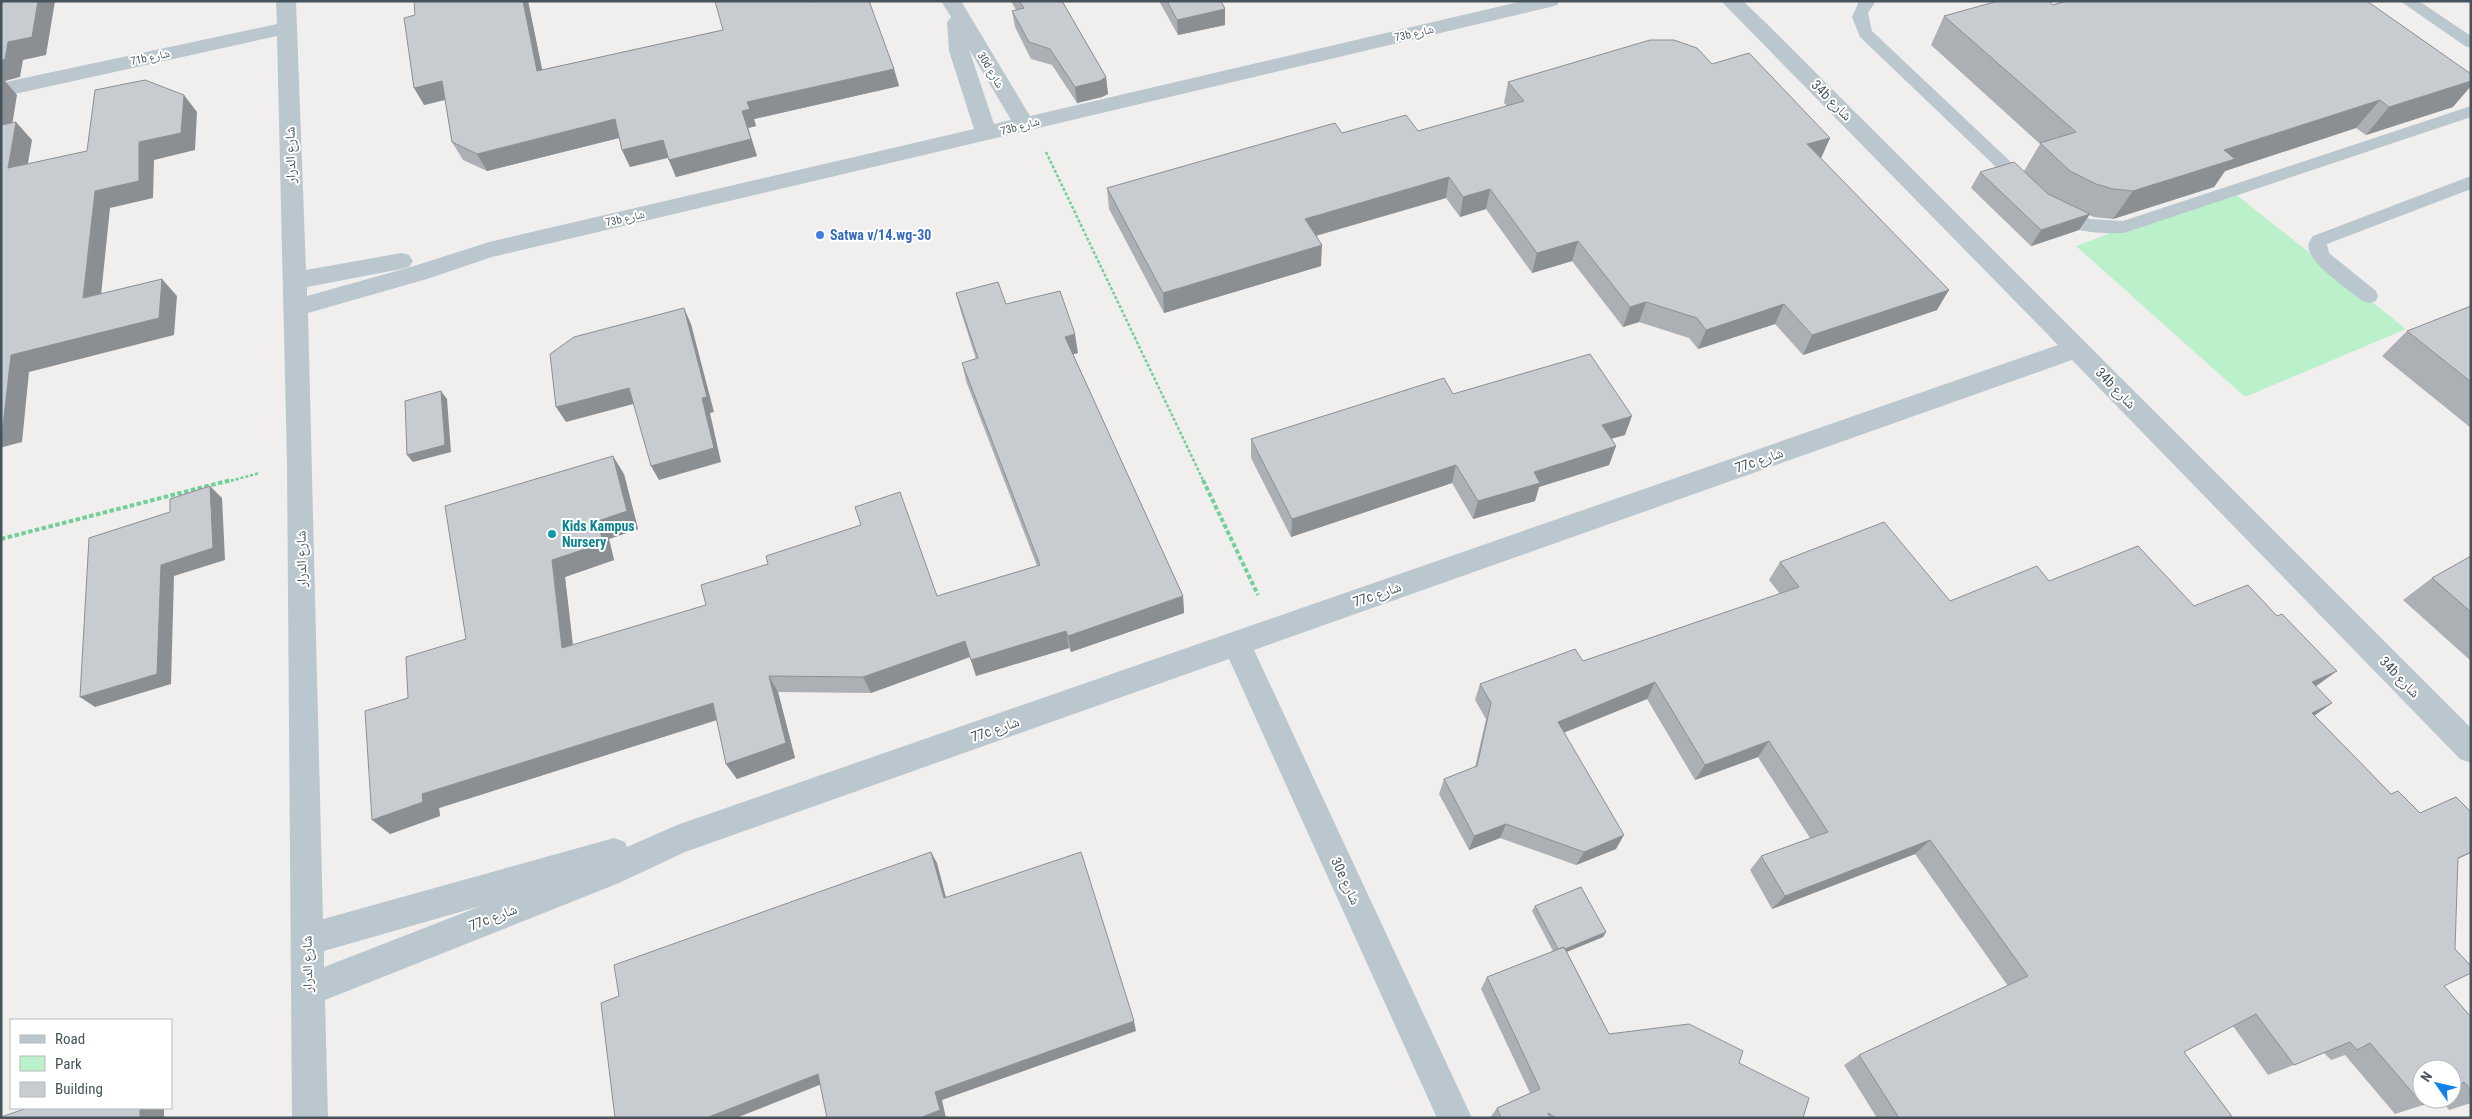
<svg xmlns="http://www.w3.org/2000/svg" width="2472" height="1119" viewBox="0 0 2472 1119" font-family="'Roboto Condensed','Noto Naskh Arabic',sans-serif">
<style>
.green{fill:#baf1ca}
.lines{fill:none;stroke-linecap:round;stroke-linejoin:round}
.path-far1{stroke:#71d098;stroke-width:2.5;stroke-dasharray:3 2;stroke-linecap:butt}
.path{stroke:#71d098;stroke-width:4;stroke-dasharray:4.5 2.5;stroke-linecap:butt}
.service{fill:#bbc7ce;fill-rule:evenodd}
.minor{fill:#bbc7ce;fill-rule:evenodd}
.wall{fill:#acafb4}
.shaded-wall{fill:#8c8f92}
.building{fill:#c8ccd1;stroke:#8c8f92}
.shop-dot{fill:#3f7fe0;stroke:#fff;stroke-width:2}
.culture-dot{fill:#0f9aa8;stroke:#fff;stroke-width:2}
.labels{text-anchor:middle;stroke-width:4;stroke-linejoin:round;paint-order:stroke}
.far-street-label{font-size:11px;fill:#45545c;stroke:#fff}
.street-label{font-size:14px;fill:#45545c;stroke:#fff}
.shop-label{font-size:14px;font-weight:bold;fill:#366cbe;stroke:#fff;text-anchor:start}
.culture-label{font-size:14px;font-weight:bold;fill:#0d838f;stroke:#fff;text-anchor:start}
</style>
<rect width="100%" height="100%" fill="#f1eeee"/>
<path class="green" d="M 2229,189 L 2406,329 L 2245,397 L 2076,246 Z"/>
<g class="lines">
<path class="path-far1" d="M 1046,152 L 1204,482
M 226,482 L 260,473"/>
<path class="path" d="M 1203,480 L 1258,595
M 1,539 L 231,480"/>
<path class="service" d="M 1859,1 L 1876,1 L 1868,13 L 1872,31 L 2031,181 L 2034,185 L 2031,189 L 2019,189 L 1860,37 L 1852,17 Z
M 2400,1 L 2419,1 L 2471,36 L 2471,48 L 2465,46 Z
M 2471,106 L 2471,117 L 2124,233 C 2104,234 2061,233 2049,213 L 2052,209 L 2058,207 L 2064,209 L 2090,219 L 2123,221 Z
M 2471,176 L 2471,189 L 2327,244 L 2329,253 L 2376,291 L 2378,296 L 2376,301 L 2369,303 L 2362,301 C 2348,289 2314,267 2309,250 C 2307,245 2310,240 2313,236 Z"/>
<path class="minor" d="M 276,1 L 296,1 L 306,270 L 401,253 L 409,255 L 413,261 L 409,267 L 401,269 L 307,287 L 307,296 L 414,266 L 489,242 L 974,129 L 949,51 L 947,22 L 951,17 L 941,1 L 961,1 L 1030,116 L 1523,1 L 1560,1 L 1557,5 L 1550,7 L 492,257 L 427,279 L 308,313 L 323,919 L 614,838 L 625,842 L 627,847 L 677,825 L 2058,345 L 1721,1 L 1743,1 L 1767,24 L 2471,728 L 2471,763 L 2460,759 L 2072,360 L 1254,650 L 1472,1118 L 1437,1118 L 1229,659 L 685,852 L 619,883 L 325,1000 L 328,1118 L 292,1118 L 287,463 L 277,36 L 1,97 L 1,83 L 277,24 ZM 969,49 L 1011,120 L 994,124 ZM 481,906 L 324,967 L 324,951 Z"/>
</g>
<path class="wall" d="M 414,1 L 528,1 L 542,70 L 723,30 L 810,2 L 894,69 L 899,86 L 754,119 L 756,126 L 748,128 L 757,156 L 676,177 L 668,158 L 630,167 L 622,150 L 619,138 L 487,171 L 463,160 L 452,142 L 445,100 L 424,105 Z
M 1011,1 L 1062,1 L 1106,77 L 1108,94 L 1102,97 L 1077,103 L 1052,65 L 1031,59 L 1015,27 L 1012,11 L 1016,10 Z
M 1159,1 L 1221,1 L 1225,9 L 1225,25 L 1178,35 Z
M 2053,5 L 2453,107 L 2366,135 L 2356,128 L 2225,171 L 2214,187 L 2113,219 L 2094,217 L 2089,215 L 2079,230 L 2031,246 L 1971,188 L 1980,172 L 2024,171 L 2040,144 L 1931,45 L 1944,16 Z
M 1712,64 L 1830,138 L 1821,158 L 1937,310 L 1803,355 L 1775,324 L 1698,349 L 1689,338 L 1639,322 L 1623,327 L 1572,261 L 1532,273 L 1486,209 L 1460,217 L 1446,198 L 1316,236 L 1321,266 L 1164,313 L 1109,209 L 1107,188 L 1342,133 L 1418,131 L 1507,106 L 1504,103 L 1508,82 Z
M 956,293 L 1006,304 L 1078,353 L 1073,354 L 1183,596 L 1184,613 L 1071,652 L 1069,648 L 976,676 L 970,657 L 871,693 L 778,692 L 795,758 L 737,779 L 726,764 L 717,720 L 439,808 L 440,816 L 390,834 L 408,698 L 466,639 L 624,474 L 638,529 L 609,539 L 614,560 L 565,577 L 573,645 L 937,596 L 1037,566 L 966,381 L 962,363 L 976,359 L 961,312 Z
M 2471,306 L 2471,428 L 2382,356 L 2407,331 Z
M 1453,394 L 1625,435 L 1611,439 L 1616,446 L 1609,465 L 1539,487 L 1535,501 L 1473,519 L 1452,483 L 1291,537 L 1251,458 L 1251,439 Z
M 2471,556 L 2471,661 L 2403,600 L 2432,578 Z
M 1780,562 L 1950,601 L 2049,581 L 2194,606 L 2316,686 L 2314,715 L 2391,794 L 2420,813 L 2471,812 L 2471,853 L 2458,859 L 2444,986 L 2471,1017 L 2471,1103 L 2449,1110 L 2440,1099 L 2452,1099 L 2452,1069 L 2423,1105 L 2395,1114 L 2345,1055 L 2331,1060 L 2324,1053 L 2268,1075 L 2233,1026 L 2184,1052 L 2233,1118 L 1877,1118 L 1844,1065 L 1859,1055 L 2008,986 L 1915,854 L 1772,909 L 1750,870 L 1761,856 L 1810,838 L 1758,757 L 1695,780 L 1647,699 L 1564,732 L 1616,849 L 1576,865 L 1500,838 L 1469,850 L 1439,794 L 1444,779 L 1475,767 L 1486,719 L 1475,700 L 1480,684 L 1583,661 L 1780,594 L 1769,580 Z
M 1535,906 L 1606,932 L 1603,937 L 1567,952 L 1609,1034 L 1739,1063 L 1803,1118 L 1490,1118 L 1497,1108 L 1530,1093 L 1481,989 L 1487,977 L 1553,951 L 1532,911 Z"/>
<path class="shaded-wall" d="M 38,1 L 55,1 L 46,55 L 23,60 L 20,77 L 5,81 L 17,95 L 9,144 L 1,136 L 1,61 L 8,42 Z
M 523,1 L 528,1 L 546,88 L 537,71 Z
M 1225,9 L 1225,25 L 1178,35 L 1177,20 Z
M 894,69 L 899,86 L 754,119 L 756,126 L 748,128 L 757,156 L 676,177 L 669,160 L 747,102 Z
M 1106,77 L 1108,94 L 1102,97 L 1077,103 L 1075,87 Z
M 442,81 L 452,98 L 424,105 L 414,88 Z
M 2471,81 L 2471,86 L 2453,107 L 2366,135 L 2389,107 Z
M 184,95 L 197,112 L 195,150 L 154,160 L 153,198 L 110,208 L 99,315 L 83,298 L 95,191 Z
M 2380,100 L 2356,128 L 2225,171 L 2214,187 L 2113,219 L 2133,191 L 2224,150 Z
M 615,119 L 623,137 L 487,171 L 477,154 Z
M 16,122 L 32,140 L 24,186 L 8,168 Z
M 1830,138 L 1821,158 L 1807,144 Z
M 663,140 L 670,157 L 630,167 L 622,150 Z
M 1449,177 L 1446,198 L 1304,239 L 1305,219 Z
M 1490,189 L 1486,209 L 1460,217 L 1463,197 Z
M 2090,214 L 2079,230 L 2031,246 L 2041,230 Z
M 1578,241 L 1572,261 L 1532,273 L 1537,253 Z
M 1322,245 L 1321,266 L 1164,313 L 1163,293 Z
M 162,279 L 177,296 L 174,335 L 29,372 L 22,442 L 3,447 L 1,448 L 1,426 L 11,355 Z
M 1949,290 L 1937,310 L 1803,355 L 1812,335 Z
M 1646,302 L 1639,322 L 1623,327 L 1630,307 Z
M 1784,304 L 1775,324 L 1698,349 L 1706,330 Z
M 684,308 L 691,324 L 714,412 L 710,413 L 721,462 L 659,480 L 651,466 L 702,398 Z
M 1075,334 L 1078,353 L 1067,356 L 1065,337 Z
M 629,388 L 637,403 L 566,422 L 556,407 Z
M 441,391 L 447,399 L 451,452 L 413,462 L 407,455 Z
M 1632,416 L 1625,435 L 1595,443 L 1602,425 Z
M 1616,446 L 1609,465 L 1539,487 L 1535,501 L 1473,519 L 1478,501 L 1534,472 Z
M 613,456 L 624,474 L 638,529 L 609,539 L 614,560 L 565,577 L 575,664 L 562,648 L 552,560 L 598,521 Z
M 1456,465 L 1452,483 L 1291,537 L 1292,519 Z
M 210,486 L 222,498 L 225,560 L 174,576 L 171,684 L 95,707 L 80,697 L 161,565 Z
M 1183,596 L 1184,613 L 1071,652 L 1068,636 Z
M 1066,631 L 1069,648 L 976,676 L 971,660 Z
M 965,641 L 970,657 L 871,693 L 863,677 Z
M 2337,671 L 2315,687 L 2312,682 Z
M 769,676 L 778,692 L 795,758 L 737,779 L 726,764 Z
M 1655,682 L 1647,699 L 1551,738 L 1558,722 Z
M 713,703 L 723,718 L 439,808 L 440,816 L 390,834 L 372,820 L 422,794 Z
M 2332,703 L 2310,719 L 2312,713 Z
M 1769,741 L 1758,757 L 1695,780 L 1705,765 Z
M 1506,824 L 1500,838 L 1469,850 L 1474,836 Z
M 1624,835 L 1616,849 L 1576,865 L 1584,852 Z
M 1930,840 L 1915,854 L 1772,909 L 1785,896 Z
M 931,852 L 937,863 L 949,909 L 944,898 Z
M 1606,932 L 1603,937 L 1556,956 L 1559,951 Z
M 1134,1021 L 1136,1031 L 942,1100 L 946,1118 L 920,1118 L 935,1092 Z
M 818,1074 L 827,1082 L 736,1118 L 706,1118 Z
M 140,1108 L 164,1108 L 164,1118 L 140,1118 Z"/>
<path class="building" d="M 1,1 L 38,1 L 32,37 L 8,42 L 5,59 L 1,61 Z
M 414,1 L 523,1 L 537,71 L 723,30 L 715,1 L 809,1 L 810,2 L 815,1 L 869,1 L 894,69 L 747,102 L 750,109 L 742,111 L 751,139 L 669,160 L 663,140 L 622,150 L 615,119 L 477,154 L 452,142 L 442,81 L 414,88 L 404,18 L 415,15 Z
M 1019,1 L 1062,1 L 1106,77 L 1100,81 L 1075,87 L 1050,49 L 1029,42 L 1012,11 L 1024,8 Z
M 1167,1 L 1221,1 L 1225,9 L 1177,20 Z
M 1998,1 L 2048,1 L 2053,5 L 2066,1 L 2367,1 L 2471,74 L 2471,81 L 2389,107 L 2380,100 L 2224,150 L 2235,159 L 2133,191 L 2113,189 L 2096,184 L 2070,171 L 2040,143 L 2076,132 L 1944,16 Z
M 1650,40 L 1674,40 L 1697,48 L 1712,64 L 1749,53 L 1830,138 L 1807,144 L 1949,290 L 1812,335 L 1784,304 L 1706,330 L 1697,318 L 1646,302 L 1630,307 L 1578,241 L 1537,253 L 1490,189 L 1463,197 L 1449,177 L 1305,219 L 1322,245 L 1163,293 L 1107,188 L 1335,123 L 1342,133 L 1406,115 L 1418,131 L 1524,101 L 1508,82 Z
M 145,80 L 184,95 L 181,133 L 139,142 L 139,181 L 95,191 L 83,298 L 162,279 L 159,318 L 11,355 L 3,426 L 1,426 L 1,125 L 16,122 L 8,168 L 87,151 L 95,90 Z
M 2014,162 L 2048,194 L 2090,214 L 2041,230 L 1980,172 Z
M 998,282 L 1006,304 L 1060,291 L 1075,334 L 1065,337 L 1183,596 L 1068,636 L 1066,631 L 971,660 L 965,641 L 863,677 L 769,676 L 786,743 L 726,764 L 713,703 L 422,794 L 423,802 L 372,820 L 365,711 L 408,698 L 406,657 L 466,639 L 445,506 L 613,456 L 627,511 L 598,521 L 603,543 L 552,560 L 562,648 L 706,605 L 701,585 L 768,564 L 766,556 L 861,525 L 855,507 L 900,492 L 937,596 L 1040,565 L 962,363 L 978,358 L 956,293 Z
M 2471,306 L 2471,382 L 2407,331 Z
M 684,308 L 707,397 L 702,398 L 714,448 L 651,466 L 629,388 L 556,407 L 550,354 L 574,337 Z
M 1590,354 L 1632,416 L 1602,425 L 1616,446 L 1534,472 L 1540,483 L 1478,501 L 1456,465 L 1292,519 L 1251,439 L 1444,378 L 1453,394 Z
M 441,391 L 445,445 L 407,455 L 405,401 Z
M 210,486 L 213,548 L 161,565 L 157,674 L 80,697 L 89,538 L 170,512 L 170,499 Z
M 1884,522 L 1950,601 L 2037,566 L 2049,581 L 2138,546 L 2194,606 L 2248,585 L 2277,616 L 2282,614 L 2337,671 L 2312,682 L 2332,703 L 2312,713 L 2391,794 L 2398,791 L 2420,813 L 2456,797 L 2471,812 L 2471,852 L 2458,858 L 2455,949 L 2471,966 L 2471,973 L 2444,986 L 2471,1017 L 2471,1090 L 2464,1082 L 2452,1089 L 2452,1069 L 2422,1069 L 2422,1099 L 2434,1099 L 2423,1105 L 2370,1043 L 2357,1050 L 2350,1042 L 2294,1065 L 2256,1014 L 2184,1052 L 2233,1118 L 1899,1118 L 1859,1055 L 2028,976 L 1930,840 L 1785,896 L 1761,856 L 1828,832 L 1769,741 L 1705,765 L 1655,682 L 1558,722 L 1624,835 L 1584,852 L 1506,824 L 1474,836 L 1444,779 L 1477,766 L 1491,703 L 1480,684 L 1575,649 L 1583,661 L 1799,587 L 1780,562 Z
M 2471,556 L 2471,612 L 2432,578 Z
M 931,852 L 944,898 L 1081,852 L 1134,1021 L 935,1092 L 940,1110 L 920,1118 L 827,1118 L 818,1074 L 706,1118 L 615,1118 L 601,1003 L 619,996 L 614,965 Z
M 1581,887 L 1606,932 L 1565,949 L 1564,947 L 1558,949 L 1535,906 Z
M 1564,947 L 1609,1034 L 1689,1024 L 1743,1051 L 1739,1063 L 1809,1098 L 1803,1118 L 1557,1118 L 1548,1113 L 1550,1118 L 1501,1118 L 1497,1108 L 1540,1089 L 1487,977 Z
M 27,1108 L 140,1108 L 140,1118 L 1,1118 L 1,1117 Z"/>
<circle class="shop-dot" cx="820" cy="235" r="5"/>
<circle class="culture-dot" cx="552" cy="534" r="5"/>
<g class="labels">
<g class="far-street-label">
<text transform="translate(1414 33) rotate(-13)" y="4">73b شارع</text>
<text transform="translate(150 57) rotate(-12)" y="4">71b شارع</text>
<text transform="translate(991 70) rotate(59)" y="4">30d شارع</text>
<text transform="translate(1020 126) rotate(-15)" y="4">73b شارع</text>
<text transform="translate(625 218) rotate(-13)" y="4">73b شارع</text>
</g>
<g class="street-label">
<text transform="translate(1832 100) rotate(45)" y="5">34b شارع</text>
<text transform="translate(290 155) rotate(-91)" y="5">شارع الدرار</text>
<text transform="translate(2116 388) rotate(46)" y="5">34b شارع</text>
<text transform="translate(1759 460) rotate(-19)" y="5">77c شارع</text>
<text transform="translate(301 559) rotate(-91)" y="5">شارع الدرار</text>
<text transform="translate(1377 594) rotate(-19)" y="5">77c شارع</text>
<text transform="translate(2400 677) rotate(46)" y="5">34b شارع</text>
<text transform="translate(995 729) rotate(-19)" y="5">77c شارع</text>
<text transform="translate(1346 881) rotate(65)" y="5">30e شارع</text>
<text transform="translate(493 917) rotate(-21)" y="5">77c شارع</text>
<text transform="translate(307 964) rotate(-91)" y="5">شارع الدرار</text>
</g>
<g class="shop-label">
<text x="830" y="240">Satwa v/14.wg-30</text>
</g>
<g class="culture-label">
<text x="562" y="531">Kids Kampus<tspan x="562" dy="16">Nursery</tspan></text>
</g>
</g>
<rect width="2472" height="1119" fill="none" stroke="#45545c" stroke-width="5"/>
<rect x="10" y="1019" width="162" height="90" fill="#ffffff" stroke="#b5bbbe"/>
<rect x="20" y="1035" width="25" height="8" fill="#bbc7ce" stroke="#b5bbbe"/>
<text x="55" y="1044" font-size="15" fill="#45545c">Road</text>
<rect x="20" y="1056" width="25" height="15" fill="#baf1ca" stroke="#b5bbbe"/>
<text x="55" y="1069" font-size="15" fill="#45545c">Park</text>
<rect x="20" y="1082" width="25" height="15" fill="#c8ccd1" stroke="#b5bbbe"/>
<text x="55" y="1094" font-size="15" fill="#45545c">Building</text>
<g transform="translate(2437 1084) rotate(304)"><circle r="24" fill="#ffffff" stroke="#b5bbbe"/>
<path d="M0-4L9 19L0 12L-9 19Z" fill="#1182e8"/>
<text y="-8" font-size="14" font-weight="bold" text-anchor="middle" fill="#45545c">N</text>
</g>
</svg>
